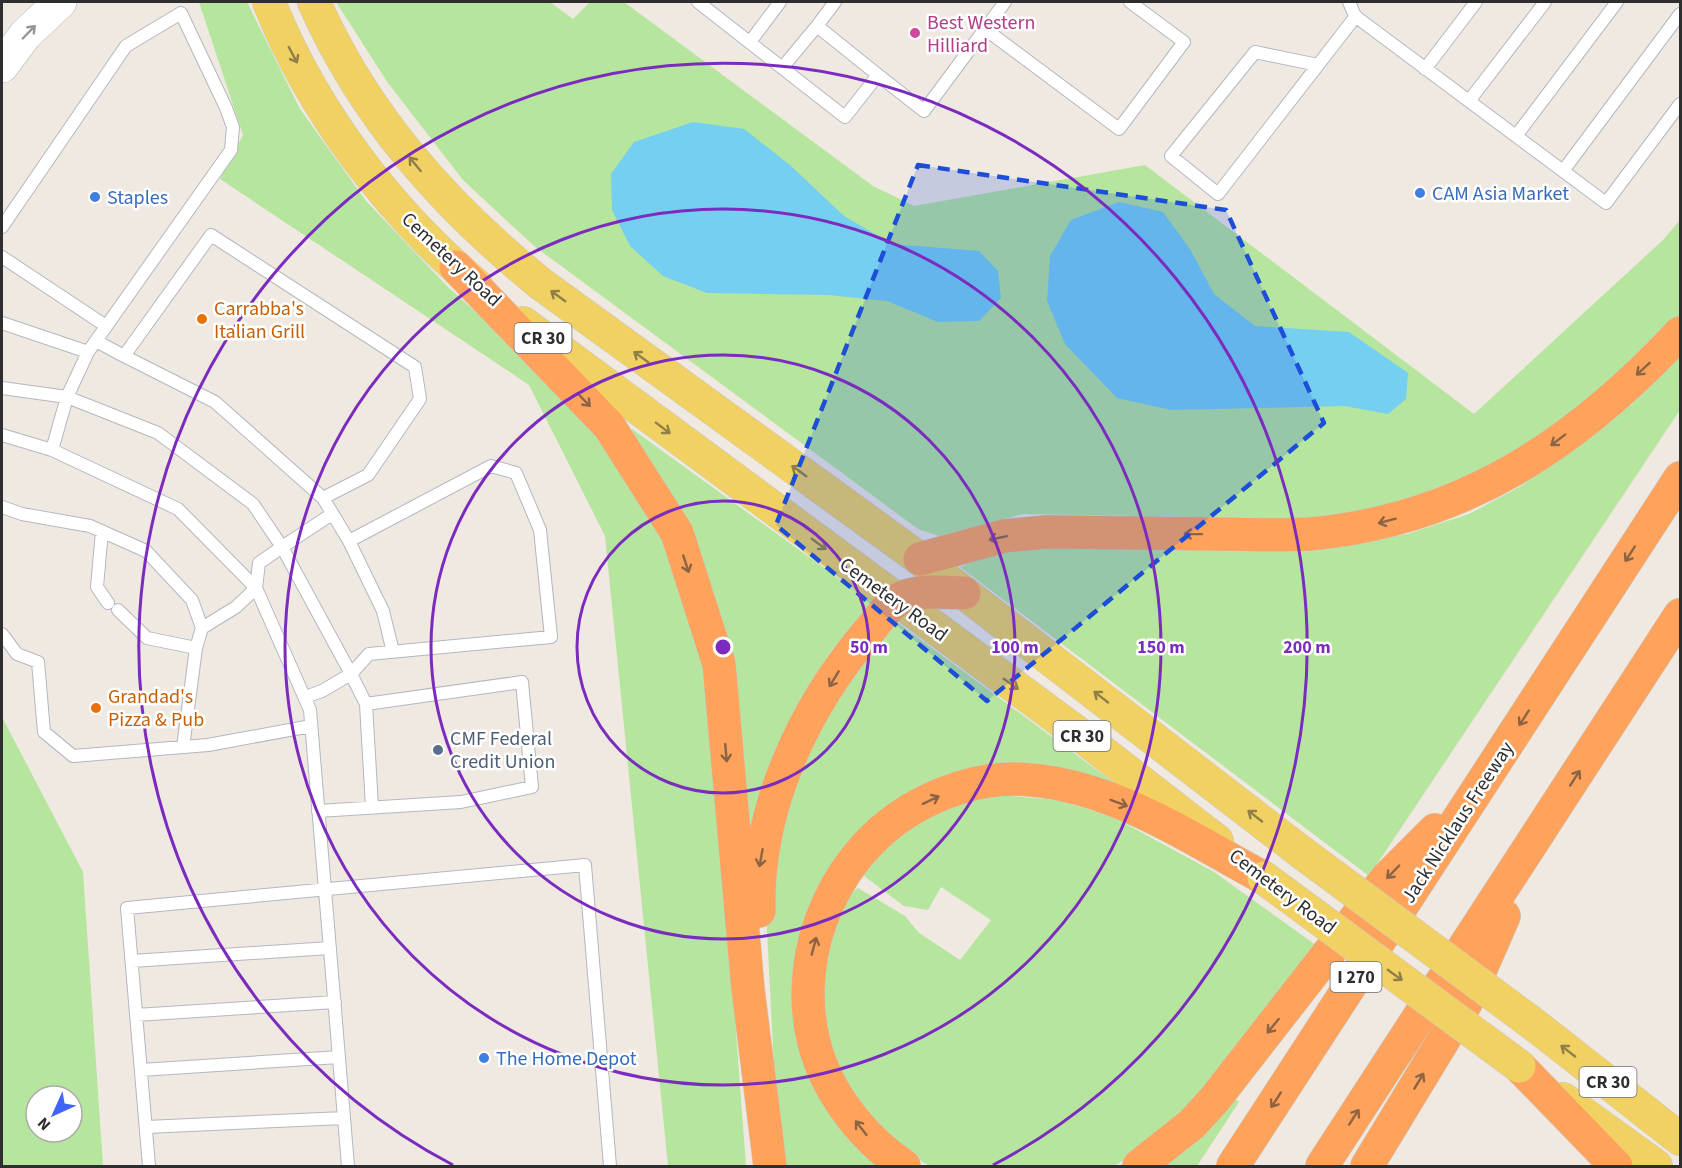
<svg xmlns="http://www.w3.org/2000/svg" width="1682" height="1168" viewBox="0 0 1682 1168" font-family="'Source Sans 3',sans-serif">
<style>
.green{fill:#b6e59e;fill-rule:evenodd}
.water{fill:#75cff0}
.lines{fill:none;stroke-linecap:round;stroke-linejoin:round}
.service-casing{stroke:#b4b7c1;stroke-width:14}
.secondary-casing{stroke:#b4b7c1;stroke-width:34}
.primary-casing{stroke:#c9c9c9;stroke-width:34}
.motorway-casing{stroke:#c9c9c9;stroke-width:34}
.service{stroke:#fff;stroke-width:12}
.secondary{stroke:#fff;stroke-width:33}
.primary{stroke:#f2d163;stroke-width:33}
.motorway{stroke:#ffa35c;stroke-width:33}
.primary-bridge-casing{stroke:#c9c9c9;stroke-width:34;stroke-linecap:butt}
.primary-bridge{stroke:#f2d163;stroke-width:33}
.oneway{stroke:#969696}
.oneway2{stroke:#908048}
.oneway3{stroke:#8c6343}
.marked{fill:#1d4ed8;fill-opacity:0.2;stroke:#1d4ed8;stroke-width:4.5;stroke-dasharray:12 8;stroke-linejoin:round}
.ring{fill:none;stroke:#7b2cbf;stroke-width:3}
.hotel-dot{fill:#d1479c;stroke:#fff;stroke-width:2}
.shop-dot{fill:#3f7fe0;stroke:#fff;stroke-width:2}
.food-dot{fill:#e8710a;stroke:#fff;stroke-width:2}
.service-dot{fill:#5c6f8a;stroke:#fff;stroke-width:2}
.labels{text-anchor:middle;stroke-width:5;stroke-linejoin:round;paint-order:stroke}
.shield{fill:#fff;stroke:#6d6d6d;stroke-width:1.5}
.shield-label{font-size:18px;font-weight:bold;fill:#2e2e2e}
.hotel-label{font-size:20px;fill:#b23c85;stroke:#fff;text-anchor:start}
.shop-label{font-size:20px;fill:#366cbe;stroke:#fff;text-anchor:start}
.street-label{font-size:20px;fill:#2e2e2e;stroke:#fff}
.food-label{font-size:20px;fill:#c56008;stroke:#fff;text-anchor:start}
.service-label{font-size:20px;fill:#4e5e75;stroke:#fff;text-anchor:start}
.centre{fill:#7b2cbf;stroke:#fff;stroke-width:3}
.ring-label{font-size:18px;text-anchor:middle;font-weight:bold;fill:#7b2cbf;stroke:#fff;stroke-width:5;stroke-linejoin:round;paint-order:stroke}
</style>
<rect width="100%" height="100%" fill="#efe9e1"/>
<path class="green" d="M 199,2 L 247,2 L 300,109 L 366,201 L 448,287 L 580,406 L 673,558 L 699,638 L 713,724 L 746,1166 L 668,1166 L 605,536 L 529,385 L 220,179 L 243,135 Z
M 336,2 L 550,2 L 573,19 L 590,2 L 624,2 L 873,186 L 914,206 L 1145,165 L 1474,414 L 1663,240 L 1680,220 L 1680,316 L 1591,403 L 1457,487 L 1377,511 L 1312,519 L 1023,514 L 939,536 L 918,529 L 534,246 L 463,180 L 388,83 Z
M 1680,353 L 1680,410 L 1369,876 L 960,567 L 1003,550 L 1048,545 L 1335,547 L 1407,534 L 1469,514 L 1521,486 L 1583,443 Z
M 632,429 L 874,604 L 831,651 L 795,709 L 764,788 L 748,870 L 722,653 L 628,433 Z
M 898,623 L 1117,785 L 1056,773 L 866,831 L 798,995 L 884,1166 L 779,1166 L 765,891 L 796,761 L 860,659 Z
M 2,717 L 83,872 L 103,1166 L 2,1166 ZM 36,1096 L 72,1096 L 72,1132 L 36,1132 Z
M 999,795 L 1059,800 L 1115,818 L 1214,872 L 1320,948 C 1264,1017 1191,1123 1114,1166 L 931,1166 L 924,1163 C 906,1149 881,1134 867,1116 C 828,1066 807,995 832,934 C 839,916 842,899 858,888 L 905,916 L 919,933 L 960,960 L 991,920 L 941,887 L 928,910 L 904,906 L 864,876 C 876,842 921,816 953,805 C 968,800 984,798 999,795 Z
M 1231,1096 L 1239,1102 L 1197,1166 L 1156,1166 Z"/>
<path class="water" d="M 693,122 L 744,129 L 790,165 L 844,216 L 892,244 L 979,251 L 998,271 L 1001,298 L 979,321 L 938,322 L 887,301 L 829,295 L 707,293 L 663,276 L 630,246 L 612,210 L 611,174 L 634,142 Z
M 1119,202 L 1163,212 L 1190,249 L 1214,294 L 1255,326 L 1349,332 L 1408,373 L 1406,399 L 1388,414 L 1344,406 L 1171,410 L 1117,398 L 1065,344 L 1047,301 L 1050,256 L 1071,220 Z"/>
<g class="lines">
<g class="service-casing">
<path id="service" d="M 698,2 L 845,117 L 878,75 L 817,26 L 835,2
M 1349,2 L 1355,16 L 1606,203 L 1680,104
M 985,29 L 1119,129 L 1184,42 L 1130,2
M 750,42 L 780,2
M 1318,65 L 1255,52 L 1171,156 L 1218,194 L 1356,16
M 782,68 L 817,26
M 1425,69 L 1476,2
M 878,75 L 924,111 L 1005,2
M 1469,101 L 1545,2
M 1516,136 L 1617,2
M 1563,171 L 1680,14
M 2,227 L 126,46 L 181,13 L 226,108 L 233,127 L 231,150 L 88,352 L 67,397 L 52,450
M 2,257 L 106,326
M 2,323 L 88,352
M 96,341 L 124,356 L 211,235 L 415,367 L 420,399 L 368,475 L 323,498 L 349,541 L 491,466 L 516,473 L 540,530 L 551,637 L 369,654 L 351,674 L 282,547 L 332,514
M 124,356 L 215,402 L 323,498
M 2,388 L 67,397 L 158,433 L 253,504 L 282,547 L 259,563 L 256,588 L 236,607 L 202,628 L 192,600 L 146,551 L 90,526 L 22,514 L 2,507
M 2,435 L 52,450 L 178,509 L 256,588 L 310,710 L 348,1166
M 102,531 L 97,587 L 108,603
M 349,541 L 383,611 L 393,652
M 118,610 L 147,638 L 196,648
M 2,634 L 17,654 L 38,662 L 44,732 L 73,756 L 208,745 L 311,726
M 305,697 L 322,691 L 351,674 L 366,704 L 522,682 L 532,787 L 461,802 L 318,811
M 366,704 L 372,807
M 183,747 L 196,648 L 202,628
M 132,961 L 330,948
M 136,1015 L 335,1002
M 141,1070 L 339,1057
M 146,1127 L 344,1118
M 149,1166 L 127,908 L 585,865 L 610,1166"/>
</g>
<g class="secondary-casing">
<path id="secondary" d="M 2,66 L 25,35 L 60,2"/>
</g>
<g class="primary-casing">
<path id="primary" d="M 269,2 C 312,110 387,209 476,285
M 314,2 C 365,117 444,205 541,284 L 920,559 L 1301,852
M 523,323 L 1079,734 L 1217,841
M 1536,1026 L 1680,1139
M 1563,1099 L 1656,1166"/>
</g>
<g class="motorway-casing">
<path id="motorway" d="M 456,267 L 609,426 L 677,533 L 719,664 L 748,989 L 770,1166
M 920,559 L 1004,536 L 1047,532 C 1103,533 1159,533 1215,534 C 1246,534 1279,536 1310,534 C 1464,520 1577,443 1680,333
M 759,911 C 756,809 804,707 869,631 C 877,622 887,606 897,600 C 916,589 943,592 964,593
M 1519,1066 L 1616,1166
M 904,1166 C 868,1142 836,1104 820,1062 C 786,970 827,860 910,810 C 940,792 978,779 1013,779 C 1105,780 1186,836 1264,878
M 1139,1166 L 1192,1124 L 1214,1100 L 1387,878 L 1435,830
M 1233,1166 L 1680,478
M 1322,1166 L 1680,615
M 1367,1166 L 1466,1003 L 1504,916"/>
</g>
<use href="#service" class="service"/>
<use href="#secondary" class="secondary"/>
<use href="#primary" class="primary"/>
<use href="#motorway" class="motorway"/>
<g class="primary-bridge-casing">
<path id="primary-bridge" d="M 1301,852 L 1536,1026
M 1264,878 L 1519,1066"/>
</g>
<use href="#primary-bridge" class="primary-bridge"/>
</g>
<defs><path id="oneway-shaft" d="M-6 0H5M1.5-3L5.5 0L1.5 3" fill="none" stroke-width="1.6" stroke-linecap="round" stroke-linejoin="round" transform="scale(1.5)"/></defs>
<use class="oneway" href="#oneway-shaft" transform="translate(29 32) rotate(-46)"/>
<g class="oneway2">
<use href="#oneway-shaft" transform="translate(293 55) rotate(62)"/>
<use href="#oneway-shaft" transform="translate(415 164) rotate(-129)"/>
<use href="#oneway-shaft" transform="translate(558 296) rotate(-144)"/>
<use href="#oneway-shaft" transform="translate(641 357) rotate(-144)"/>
<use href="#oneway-shaft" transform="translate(663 428) rotate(37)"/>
<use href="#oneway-shaft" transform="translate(799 471) rotate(-144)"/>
<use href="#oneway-shaft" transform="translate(819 544) rotate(36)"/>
<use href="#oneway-shaft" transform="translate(1011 684) rotate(36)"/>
<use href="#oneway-shaft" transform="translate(1101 697) rotate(-142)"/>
<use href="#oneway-shaft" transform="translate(1255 816) rotate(-142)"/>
<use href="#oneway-shaft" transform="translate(1395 975) rotate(36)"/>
<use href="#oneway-shaft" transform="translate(1568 1051) rotate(-142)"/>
</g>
<g class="oneway3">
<use href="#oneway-shaft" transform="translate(1643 369) rotate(137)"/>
<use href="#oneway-shaft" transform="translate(584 400) rotate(46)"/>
<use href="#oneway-shaft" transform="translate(1558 440) rotate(143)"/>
<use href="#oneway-shaft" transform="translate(1387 521) rotate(165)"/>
<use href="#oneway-shaft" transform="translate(1193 534) rotate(-179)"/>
<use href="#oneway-shaft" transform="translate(998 538) rotate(168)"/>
<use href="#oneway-shaft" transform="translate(1630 554) rotate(123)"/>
<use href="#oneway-shaft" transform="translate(686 564) rotate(72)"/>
<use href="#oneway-shaft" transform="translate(834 679) rotate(121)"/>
<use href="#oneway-shaft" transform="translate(1524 718) rotate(123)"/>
<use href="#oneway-shaft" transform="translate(726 753) rotate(85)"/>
<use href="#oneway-shaft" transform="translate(1575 778) rotate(-57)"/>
<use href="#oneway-shaft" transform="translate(931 800) rotate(-25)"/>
<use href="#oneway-shaft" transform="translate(1119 803) rotate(21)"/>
<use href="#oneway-shaft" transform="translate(761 858) rotate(100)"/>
<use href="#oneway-shaft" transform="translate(1393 872) rotate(134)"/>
<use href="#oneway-shaft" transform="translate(814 946) rotate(-75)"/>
<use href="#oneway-shaft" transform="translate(1273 1026) rotate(129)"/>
<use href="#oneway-shaft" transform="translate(1419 1081) rotate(-59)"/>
<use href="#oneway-shaft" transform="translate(1276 1100) rotate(123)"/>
<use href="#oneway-shaft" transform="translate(1354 1117) rotate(-57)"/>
<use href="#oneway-shaft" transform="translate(861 1128) rotate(-128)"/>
</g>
<path class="marked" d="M 918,165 L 1226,210 L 1324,423 L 987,701 L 776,525 Z"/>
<g class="ring">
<circle cx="723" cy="647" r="146"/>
<circle cx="723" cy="647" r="292"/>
<circle cx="723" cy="647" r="438"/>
<path d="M453 1165A584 584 0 1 1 993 1165"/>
</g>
<circle class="hotel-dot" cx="915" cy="33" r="6"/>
<g class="shop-dot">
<circle cx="1420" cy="193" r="6"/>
<circle cx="95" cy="197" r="6"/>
<circle cx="484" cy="1058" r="6"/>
</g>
<g class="food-dot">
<circle cx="202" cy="319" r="6"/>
<circle cx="96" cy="708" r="6"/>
</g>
<circle class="service-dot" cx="438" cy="750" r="6"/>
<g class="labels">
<g class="shield">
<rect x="514.5" y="323" width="57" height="30" rx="4.5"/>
<rect x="1053.5" y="721" width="57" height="30" rx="4.5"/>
<rect x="1330.5" y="962" width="51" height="30" rx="4.5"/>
<rect x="1579.5" y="1067" width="57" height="30" rx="4.5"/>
</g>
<g class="shield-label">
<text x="543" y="344">CR 30</text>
<text x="1082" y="742">CR 30</text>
<text x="1356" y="983">I 270</text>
<text x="1608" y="1088">CR 30</text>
</g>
<g class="hotel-label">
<text x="927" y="29">Best Western<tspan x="927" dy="23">Hilliard</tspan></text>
</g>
<g class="shop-label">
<text x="1432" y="200">CAM Asia Market</text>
<text x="107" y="204">Staples</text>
<text x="496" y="1065">The Home Depot</text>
</g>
<g class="street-label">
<text transform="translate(452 259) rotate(43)" y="7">Cemetery Road</text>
<text transform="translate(894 599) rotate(36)" y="7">Cemetery Road</text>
<text transform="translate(1457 822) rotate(-57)" y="7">Jack Nicklaus Freeway</text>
<text transform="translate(1283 891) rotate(37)" y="7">Cemetery Road</text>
</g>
<g class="food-label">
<text x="214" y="315">Carrabba's<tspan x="214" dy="23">Italian Grill</tspan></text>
<text x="108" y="703">Grandad's<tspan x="108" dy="23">Pizza &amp; Pub</tspan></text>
</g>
<g class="service-label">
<text x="450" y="745">CMF Federal<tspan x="450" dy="23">Credit Union</tspan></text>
</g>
</g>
<circle cx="723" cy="647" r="9" class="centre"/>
<g class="ring-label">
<text x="869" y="653">50 m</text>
<text x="1015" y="653">100 m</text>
<text x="1161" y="653">150 m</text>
<text x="1307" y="653">200 m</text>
</g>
<rect width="1682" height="1168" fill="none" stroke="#2e2e2e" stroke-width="6"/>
<g transform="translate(54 1114) rotate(225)"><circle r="28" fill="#ffffff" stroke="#ababab" stroke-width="1.5"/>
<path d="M0-4.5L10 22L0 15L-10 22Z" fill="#4264fb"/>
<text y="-9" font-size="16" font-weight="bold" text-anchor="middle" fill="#2e2e2e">N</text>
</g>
</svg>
